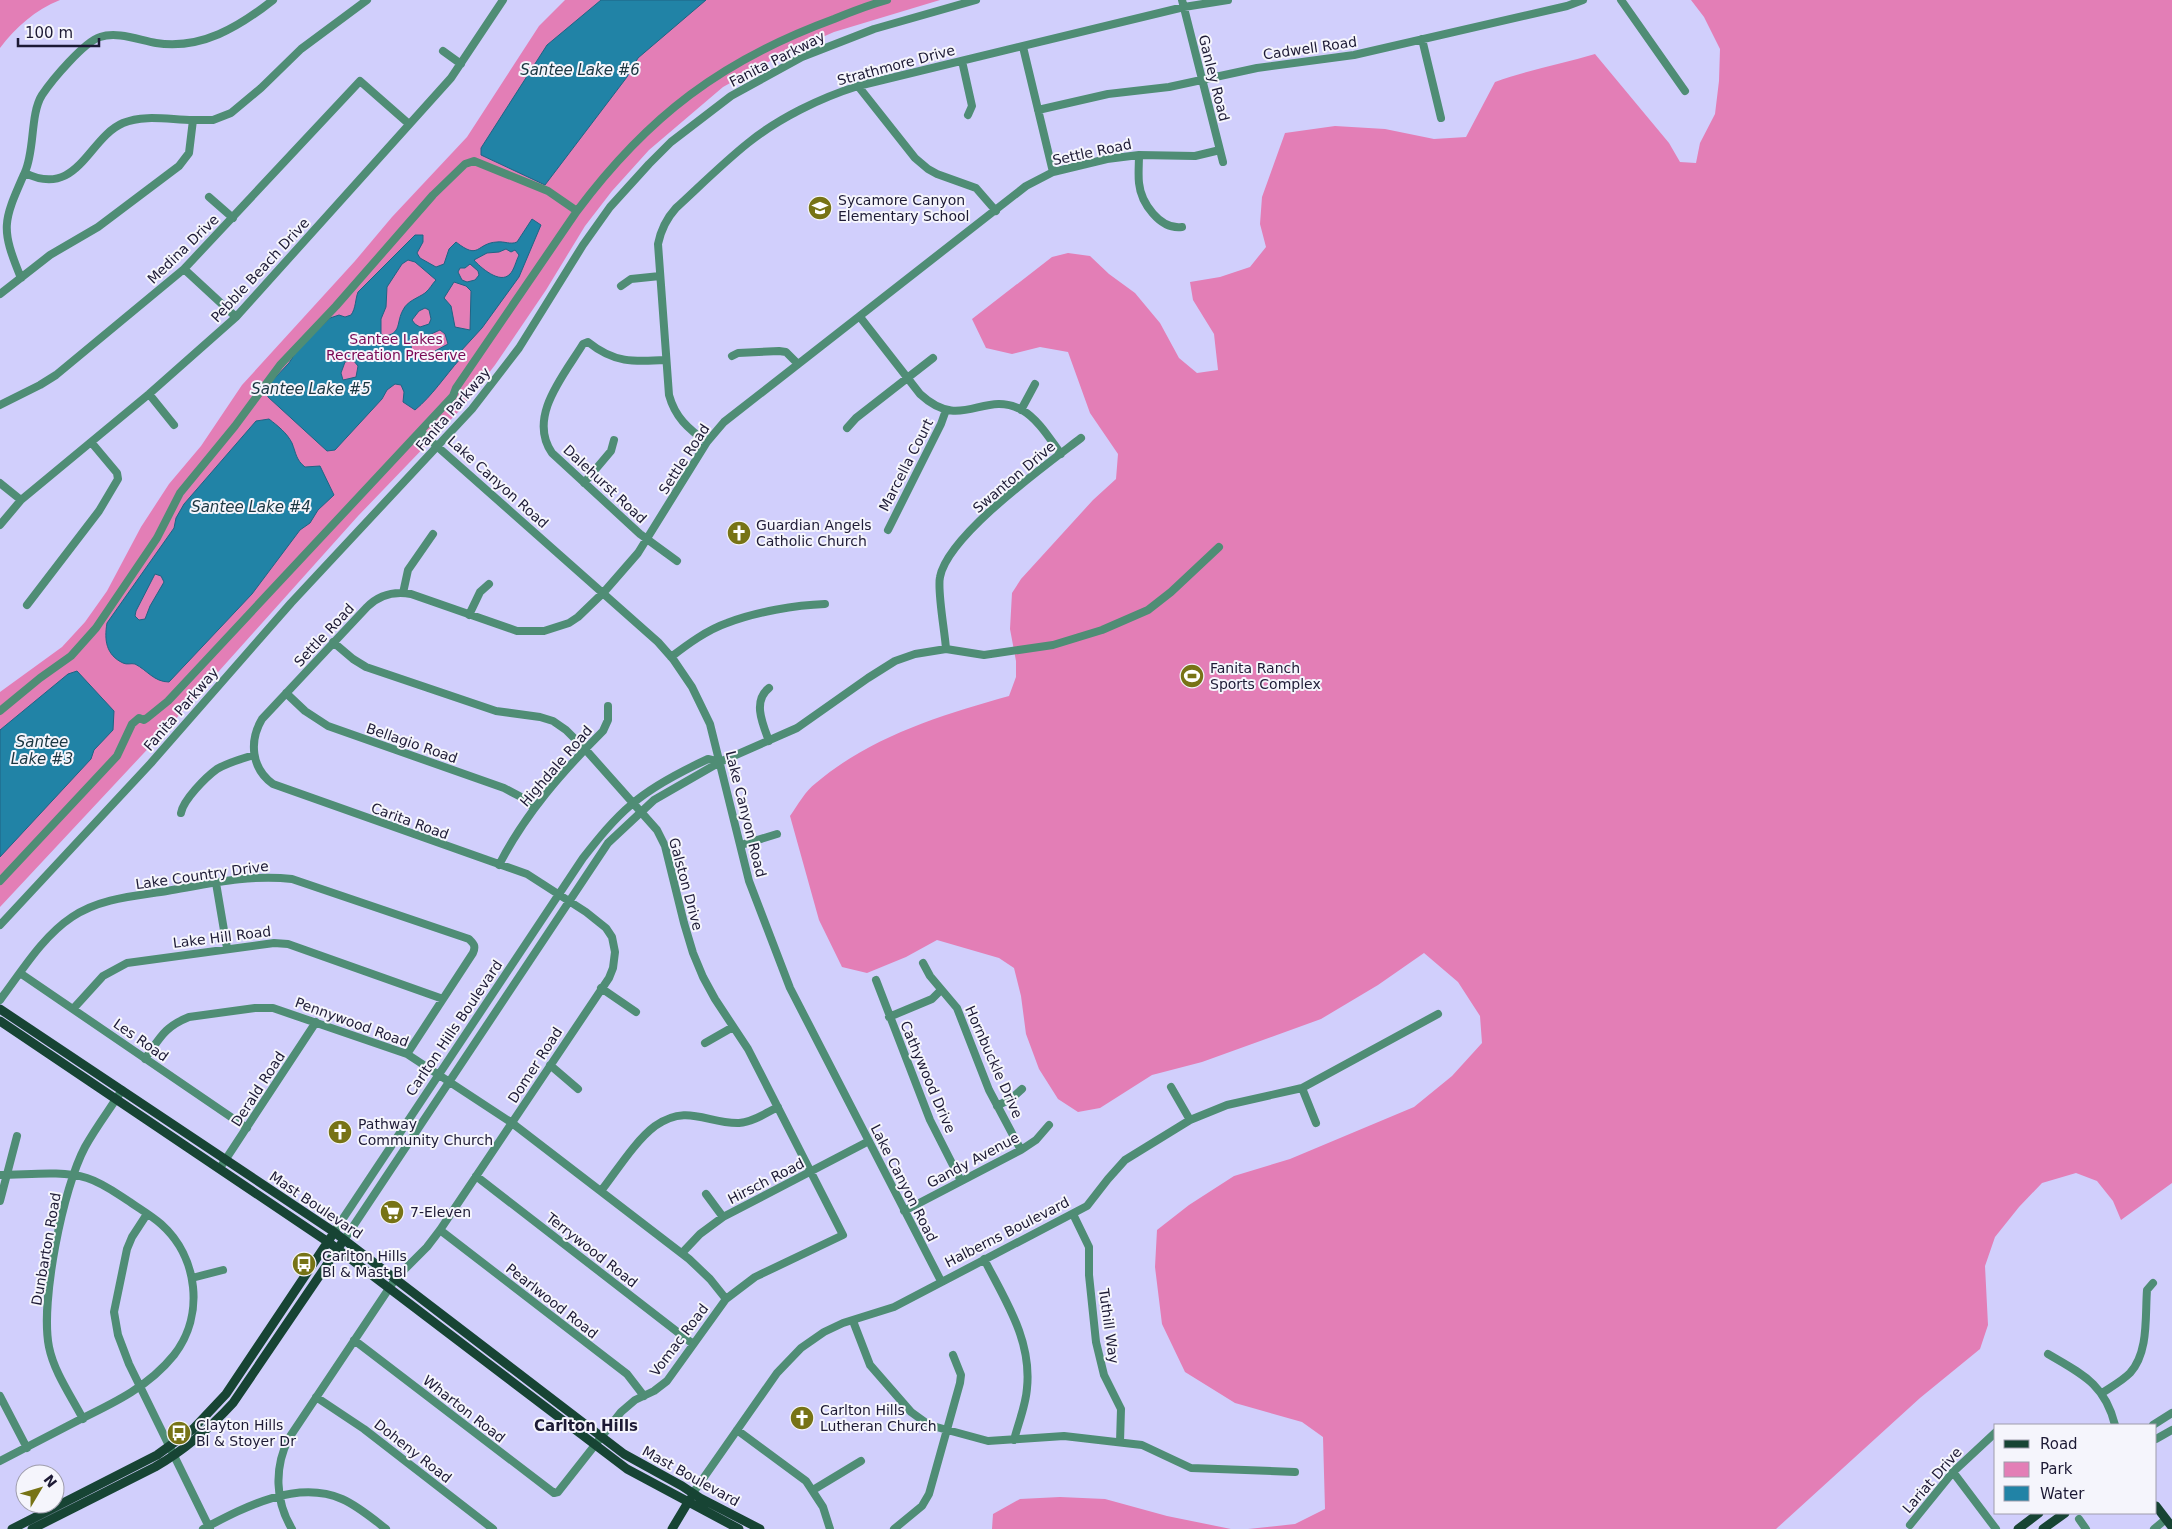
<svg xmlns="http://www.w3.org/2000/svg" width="2172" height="1529" viewBox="0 0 2172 1529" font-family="'DejaVu Sans',sans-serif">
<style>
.green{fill:#e37eb6}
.water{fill:#2183a6;stroke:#206484;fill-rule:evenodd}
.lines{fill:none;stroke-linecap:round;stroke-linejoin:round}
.minor{stroke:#4f8d75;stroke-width:8}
.major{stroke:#174434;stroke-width:9}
.labels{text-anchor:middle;stroke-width:4;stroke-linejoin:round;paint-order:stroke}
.street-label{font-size:14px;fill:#1d1a35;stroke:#f5f5fc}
.poi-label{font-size:14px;fill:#1d1a35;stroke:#f5f5fc;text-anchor:start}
.park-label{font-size:14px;fill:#7b0955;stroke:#f5f5fc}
.water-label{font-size:15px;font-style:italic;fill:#1a3641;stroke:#f5f5fc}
.neighbourhood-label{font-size:15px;font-weight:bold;fill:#1d1a35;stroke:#f5f5fc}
</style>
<rect width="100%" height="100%" fill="#d1cffc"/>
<path class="green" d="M 0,0 L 60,0 C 35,10 16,27 0,48 Z
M 565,0 L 940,0 L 834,32 L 779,56 L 723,87 L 649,150 L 612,191 L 585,226 L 546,290 L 495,365 L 460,410 L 358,516 L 185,709 L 0,907 L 0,692 L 62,647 L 85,622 L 107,591 L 141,527 L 169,484 L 201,446 L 242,385 L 355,261 L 392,217 L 467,137 L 539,26 Z
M 1691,0 L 2172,0 L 2172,1183 L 2121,1220 L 2113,1201 L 2097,1181 L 2076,1173 L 2042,1183 L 2019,1207 L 1995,1237 L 1985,1266 L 1988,1325 L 1980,1349 L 1920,1398 L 1776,1529 L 1248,1529 L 1295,1524 L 1325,1509 L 1323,1437 L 1302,1422 L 1235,1403 L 1185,1372 L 1162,1324 L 1155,1267 L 1157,1230 L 1189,1205 L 1234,1176 L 1290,1159 L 1414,1107 L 1452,1076 L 1482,1043 L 1480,1016 L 1458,982 L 1424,953 L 1378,985 L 1321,1019 L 1202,1062 L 1152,1075 L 1100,1108 L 1078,1112 L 1058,1099 L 1039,1069 L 1026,1034 L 1021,996 L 1014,968 L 999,958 L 937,940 L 906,957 L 867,973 L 842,967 L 819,920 L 790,816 C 798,805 805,791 816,783 C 870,737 941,715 1009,696 L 1016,677 L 1016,661 L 1010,629 L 1012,593 L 1021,579 L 1093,500 L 1116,479 L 1118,454 L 1090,413 L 1068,352 L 1040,347 L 1012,354 L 986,348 L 972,319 L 1052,257 L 1068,253 L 1090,256 L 1109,274 L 1135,293 L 1160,323 L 1179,358 L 1197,373 L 1218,370 L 1214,334 L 1193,300 L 1190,282 L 1220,277 L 1250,267 L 1266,247 L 1260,224 L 1262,197 L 1285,133 L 1335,126 L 1385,129 L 1434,139 L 1466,137 L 1495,82 C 1528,70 1562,64 1595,54 L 1669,143 L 1680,162 L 1696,163 L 1700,143 L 1715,114 L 1719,81 L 1720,49 L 1704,17 Z
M 1060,1497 L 1105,1499 L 1167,1516 L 1231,1529 L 992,1529 L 993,1514 L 1020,1499 Z"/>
<path class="water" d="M 601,0 L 706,0 L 638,58 L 627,77 L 545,185 L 481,155 L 481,148 L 547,45 Z
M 532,219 L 541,225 L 519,277 L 482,328 L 460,352 L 460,359 C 445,376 432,396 415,410 L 403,402 L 404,392 L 401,385 L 395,384 L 387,390 L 382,399 L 335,450 L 327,451 L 268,397 L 267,392 L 270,383 L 289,363 L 296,352 L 330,318 L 339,315 L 345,317 L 351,315 C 356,308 355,300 358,292 L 415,235 L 423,235 L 423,242 L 417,253 L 420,258 L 436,267 L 444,264 L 449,249 L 456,242 C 480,261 476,243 497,242 C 505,241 510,245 517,242 ZM 506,249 L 511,252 L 515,250 L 519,255 C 516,261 514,270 510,274 C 500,285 480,267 474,260 L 487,253 L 499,252 ZM 408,260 L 415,262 L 436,280 C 432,284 430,289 425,293 C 418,298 407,301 403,310 C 396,322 402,334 384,336 L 381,334 L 381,319 L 386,307 L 387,287 L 402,264 ZM 470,264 L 478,271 L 479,275 L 475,280 L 467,282 L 462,280 L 458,272 L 460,268 L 465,268 ZM 454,282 L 466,286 L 471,291 L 470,330 L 455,327 L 451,306 L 444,298 ZM 425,308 L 429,310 L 431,319 L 429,324 L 420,327 L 415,324 L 412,320 L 419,311 ZM 440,330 L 445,334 L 448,344 L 435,351 L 430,356 L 426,355 L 421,351 L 417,359 L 413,356 L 411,346 L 413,338 L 417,337 L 420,339 ZM 353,360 L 358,366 L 356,377 L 343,380 L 341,373 L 345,362 Z
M 269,419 C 278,426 287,433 292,443 C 296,453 296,460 305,467 L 320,466 L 334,495 L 318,510 L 310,523 L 300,530 L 252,594 L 169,682 C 154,682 147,670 135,664 C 131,663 127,665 123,663 C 106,655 104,640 107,623 L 174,528 L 176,518 L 184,504 L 256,421 ZM 155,574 L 161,576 L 164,582 L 150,606 L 145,619 L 139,620 L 135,616 L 136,611 Z
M 77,671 L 114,711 L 113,730 L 94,750 L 91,759 L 0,857 L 0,730 L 68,674 Z"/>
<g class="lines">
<path class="minor" d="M 1182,0 L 1223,162
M 1621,0 L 1685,91
M 1422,39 L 1441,118
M 1023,47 L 1053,172
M 443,51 L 461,64
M 962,61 L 972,106 L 968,115
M 858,86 L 915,158 L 928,169 L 937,174 L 976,188 L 996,211
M 1038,110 L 1108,94 L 1169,87 L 1257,68 L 1354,55 L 1567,6 L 1583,0
M 1139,155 C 1139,164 1138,174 1139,183 C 1141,203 1160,230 1182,227
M 25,173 C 78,199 88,138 123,123 C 144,114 171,120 193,120
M 209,197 L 233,218
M 577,211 C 648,116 722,60 834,19 C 851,12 869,5 887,0
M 184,269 L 236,317
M 21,278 C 0,227 3,222 25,172 C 35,150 30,114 42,95 C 52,80 84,42 100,37 C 117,31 139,40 156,43 C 201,50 239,27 273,0
M 621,286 L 631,279 L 660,276
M 0,294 L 50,255 L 98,227 L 179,166 L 189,153 L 193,120 L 213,120 L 231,113 L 261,88 L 301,49 L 367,0
M 860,317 L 920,394 C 962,433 983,389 1022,410 C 1038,419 1050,439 1061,454
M 732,356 L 738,353 L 779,351 L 786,352 L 798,364
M 666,360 C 633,362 614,363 588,342 L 583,344 C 564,375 527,417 552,453 L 640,534 L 677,561
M 149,394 L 174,425
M 0,405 L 40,385 L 56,375 L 184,269 L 360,81 L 409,124
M 1021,410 L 1035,384
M 847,428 L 856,418 L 933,358
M 422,433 L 658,642 L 673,659 L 692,687 L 710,724 L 749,881 L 790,988 L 941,1281
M 707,442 C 688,429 675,417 669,395 L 658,244 C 661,229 666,219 676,208 C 700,186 723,163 748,143 C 779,118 820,98 858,86 L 1184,7 L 1228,0
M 0,483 L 21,500
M 584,483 L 611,451 L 614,440
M 0,525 L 21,500 L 149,394 L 236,317 L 451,78 L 503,0
M 888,530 L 941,424 L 946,410
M 403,593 L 408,570 L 433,534
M 27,605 L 99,511 L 118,479 L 117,473 L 91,442
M 469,615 L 480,592 L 489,584
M 333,642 L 353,659 L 366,667 L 496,711 L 540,717 L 553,721 L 566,730 L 585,749 L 657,830 L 665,846 L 684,923 L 693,953 L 703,977 L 715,999 L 748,1049 L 843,1235 L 755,1277 L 726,1299 L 667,1381 L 654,1391 L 635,1400 L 621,1412 L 558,1492 L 554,1493 L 354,1340
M 946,649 C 945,632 937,591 940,577 C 948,535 1046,465 1081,438
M 671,657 C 688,644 707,630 727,623 C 755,612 796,605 825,604
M 286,693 L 305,711 L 328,726 L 504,788 L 523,798 L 534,808
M 0,711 L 40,678 L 71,656 L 96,628 L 157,538 L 180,493 L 235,426 L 280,365 L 336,306 L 433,195 L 465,164 L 474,161 L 548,191 L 577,211 L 456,388 L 453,396 L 168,701 L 147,718 L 144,720 L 139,718 L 132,724 L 117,756 L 0,881
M 769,741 C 763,725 752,701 769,688
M 181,813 C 183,800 206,777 217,769 C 229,762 241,759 254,755
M 741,845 L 777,834
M 499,865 C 525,814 562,772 603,731 L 608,720 L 608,706
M 216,883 L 227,948
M 0,925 L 151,763 L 291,603 L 472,409 L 519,348 L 583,245 L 610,207 L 649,164 L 671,142 L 731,96 L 802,57 L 874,29 L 976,0
M 923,963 L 930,976 L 957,1008 L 989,1090 L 1021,1150
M 20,973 L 247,1128
M 876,980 L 930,1120 L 961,1181
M 601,988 L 636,1012
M 0,1000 C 22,971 42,937 72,917 C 100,898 135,896 167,891 C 208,884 250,874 292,879 L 469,939 C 474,944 476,946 473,953 L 407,1054
M 73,1009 L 103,976 L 127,963 L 274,943 L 288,944 L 443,999
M 889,1017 L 932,999 L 941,990
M 705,1043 L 733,1027
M 145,1059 C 160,1038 164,1027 189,1017 L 255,1008 L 273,1008 L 407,1054 L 512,1123 L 689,1259 L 710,1279 L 726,1299
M 550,1065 L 578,1089
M 1171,1087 L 1190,1120
M 1302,1088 L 1316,1123
M 997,1106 L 1012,1098 L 1022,1089
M 220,1168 L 316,1022
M 0,1175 C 28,1175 60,1170 87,1178 C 103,1183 116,1193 130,1202 C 140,1209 152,1216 161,1224 C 198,1257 205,1315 174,1355 C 149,1386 116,1402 81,1419 C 54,1433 27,1447 0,1461
M 476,1176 L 693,1344
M 601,1191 C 616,1172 635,1141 655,1126 C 688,1103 707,1124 739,1123 C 753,1122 766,1113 778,1107
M 706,1194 L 723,1217
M 0,1201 L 17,1136
M 904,1211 L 1021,1150 L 1036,1140 L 1049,1125
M 147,1214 L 132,1237 L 127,1249 L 114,1312 L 118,1335 L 129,1364 L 210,1529
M 1073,1214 L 1089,1247 L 1089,1275 L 1096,1342 L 1104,1375 L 1121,1409 L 1120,1442
M 440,1230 L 627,1374 L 644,1396
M 334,1232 L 583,858 C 598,839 613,820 632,804 C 654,785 682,771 708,759 L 720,762
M 344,1240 L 608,843 L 654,800 L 720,762 L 797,728 L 868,678 L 895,661 L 915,654 L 946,649 L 984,655 L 1053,645 L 1102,630 L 1148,610 L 1171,592 L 1219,547
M 682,1253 L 700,1234 L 723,1217 L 869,1141
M 984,1259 C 1005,1300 1032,1340 1027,1388 C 1026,1405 1018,1424 1014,1440
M 192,1278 L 223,1270
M 853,1321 L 870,1365 L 911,1412 L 929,1425 L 988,1441 L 1064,1436 L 1142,1445 L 1191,1468 L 1295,1472
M 2048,1354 C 2082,1374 2105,1384 2115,1425
M 2102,1393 C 2111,1387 2122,1381 2130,1373 C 2149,1352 2145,1316 2147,1290 L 2153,1283
M 0,1396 L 27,1448
M 316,1397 L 364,1429 L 493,1529
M 83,1419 C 71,1396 54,1372 49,1347 C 40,1302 63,1188 85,1147 C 96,1127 110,1109 122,1090
M 2153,1425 L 2172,1413
M 737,1430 L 806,1481 L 823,1507 L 830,1529
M 2156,1439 L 2172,1430
M 1953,1472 L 1996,1529
M 813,1490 L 861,1461
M 693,1493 L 777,1373 L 801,1348 L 824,1332 L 843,1323 L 894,1307 L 1087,1206 L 1108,1179 L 1125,1160 L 1190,1120 L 1227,1105 L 1302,1088 L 1438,1014
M 2079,1519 L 2086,1529
M 1910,1525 L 1953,1472 L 1996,1432
M 203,1529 C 243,1508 296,1479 342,1499 C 358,1506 372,1518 386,1529
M 292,1529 C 275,1501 274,1467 289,1438 L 396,1278 L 427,1247 L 440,1230 L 609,978 L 613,968 L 615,952 L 612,937 L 606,928 L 586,912 L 527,874 L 273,784 C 251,768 249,741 262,719 L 367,607 C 379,595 394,591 411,594 L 517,631 L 544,631 L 569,623 L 578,617 L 604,592 L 638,553 L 707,442 L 724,422 L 1026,186 L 1053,172 L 1107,159 L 1139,155 L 1195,156 L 1220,150
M 894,1529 L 922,1506 L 929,1494 L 960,1383 L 961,1375 L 953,1355
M 2154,1529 L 2166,1519"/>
<path class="major" d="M 0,1009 L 334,1232 L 624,1454 L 682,1486 L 700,1498 L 760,1529
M 0,1021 L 331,1244 L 627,1469 L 739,1529
M 2156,1506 L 2172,1527
M 12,1529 L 157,1455 L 193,1429 L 226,1394 L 331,1237
M 32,1529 L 155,1467 C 185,1450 210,1428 233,1403 L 341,1244
M 672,1529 L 690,1499
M 2018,1529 L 2039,1513
M 2043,1529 L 2065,1513"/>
</g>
<defs>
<g id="school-disc" transform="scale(1.25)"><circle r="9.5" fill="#777316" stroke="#f5f5fc"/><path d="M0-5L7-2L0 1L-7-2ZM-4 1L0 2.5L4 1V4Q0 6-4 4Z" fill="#fff"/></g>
<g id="church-disc" transform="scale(1.25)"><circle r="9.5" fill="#777316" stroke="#f5f5fc"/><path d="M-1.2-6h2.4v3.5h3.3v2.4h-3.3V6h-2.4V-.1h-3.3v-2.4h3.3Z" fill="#fff"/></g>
<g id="stadium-disc" transform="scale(1.25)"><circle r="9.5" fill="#777316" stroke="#f5f5fc"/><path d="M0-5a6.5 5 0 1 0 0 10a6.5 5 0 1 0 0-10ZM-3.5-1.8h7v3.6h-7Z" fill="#fff"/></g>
<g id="supermarket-disc" transform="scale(1.25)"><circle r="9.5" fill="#777316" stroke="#f5f5fc"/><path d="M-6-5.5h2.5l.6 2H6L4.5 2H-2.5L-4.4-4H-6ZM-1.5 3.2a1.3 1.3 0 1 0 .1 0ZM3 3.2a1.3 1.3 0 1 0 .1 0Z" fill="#fff"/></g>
<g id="bus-disc" transform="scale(1.25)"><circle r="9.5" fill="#777316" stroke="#f5f5fc"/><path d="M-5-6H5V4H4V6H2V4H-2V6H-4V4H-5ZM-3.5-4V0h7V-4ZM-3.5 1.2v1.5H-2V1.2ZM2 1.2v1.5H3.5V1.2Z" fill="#fff"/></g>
</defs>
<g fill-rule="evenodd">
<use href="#school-disc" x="820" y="208"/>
<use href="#church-disc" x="739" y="533"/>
<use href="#stadium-disc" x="1192" y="676"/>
<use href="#church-disc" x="340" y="1132"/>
<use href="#supermarket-disc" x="392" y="1212"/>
<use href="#bus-disc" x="304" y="1264"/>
<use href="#church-disc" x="802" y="1418"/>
<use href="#bus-disc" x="179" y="1433"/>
</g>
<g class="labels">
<g class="street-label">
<text transform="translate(1310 48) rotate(-8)" y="5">Cadwell Road</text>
<text transform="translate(777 59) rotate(-27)" y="5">Fanita Parkway</text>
<text transform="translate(896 65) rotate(-15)" y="5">Strathmore Drive</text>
<text transform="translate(1214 78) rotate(76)" y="5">Ganley Road</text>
<text transform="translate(1092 152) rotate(-12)" y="5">Settle Road</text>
<text transform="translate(183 249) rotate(-44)" y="5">Medina Drive</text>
<text transform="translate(260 270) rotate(-47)" y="5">Pebble Beach Drive</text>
<text transform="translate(453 409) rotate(-49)" y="5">Fanita Parkway</text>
<text transform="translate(684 459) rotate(-57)" y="5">Settle Road</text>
<text transform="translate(906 465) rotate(-63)" y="5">Marcella Court</text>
<text transform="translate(1014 477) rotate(-40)" y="5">Swanton Drive</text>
<text transform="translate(498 482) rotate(42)" y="5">Lake Canyon Road</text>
<text transform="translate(605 484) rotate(43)" y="5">Dalehurst Road</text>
<text transform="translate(324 635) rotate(-47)" y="5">Settle Road</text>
<text transform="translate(181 709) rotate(-49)" y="5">Fanita Parkway</text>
<text transform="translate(412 743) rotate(19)" y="5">Bellagio Road</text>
<text transform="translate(556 766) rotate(-49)" y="5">Highdale Road</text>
<text transform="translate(746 814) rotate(76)" y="5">Lake Canyon Road</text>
<text transform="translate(410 821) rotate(20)" y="5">Carita Road</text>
<text transform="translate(202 875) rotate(-8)" y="5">Lake Country Drive</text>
<text transform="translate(686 884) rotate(75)" y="5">Galston Drive</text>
<text transform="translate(222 937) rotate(-7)" y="5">Lake Hill Road</text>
<text transform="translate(352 1022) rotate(20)" y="5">Pennywood Road</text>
<text transform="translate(454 1028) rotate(-56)" y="5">Carlton Hills Boulevard</text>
<text transform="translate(141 1040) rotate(35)" y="5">Les Road</text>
<text transform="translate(994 1062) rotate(66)" y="5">Hornbuckle Drive</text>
<text transform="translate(535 1065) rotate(-57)" y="5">Domer Road</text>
<text transform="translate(928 1077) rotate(67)" y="5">Cathywood Drive</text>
<text transform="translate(258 1089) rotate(-57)" y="5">Derald Road</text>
<text transform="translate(973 1160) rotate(-28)" y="5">Gandy Avenue</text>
<text transform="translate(766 1181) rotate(-27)" y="5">Hirsch Road</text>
<text transform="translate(904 1183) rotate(63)" y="5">Lake Canyon Road</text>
<text transform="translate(316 1205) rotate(34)" y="5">Mast Boulevard</text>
<text transform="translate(1007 1232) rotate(-27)" y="5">Halberns Boulevard</text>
<text transform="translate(46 1249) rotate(-80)" y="5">Dunbarton Road</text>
<text transform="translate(592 1250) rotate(38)" y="5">Terrywood Road</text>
<text transform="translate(552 1301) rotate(38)" y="5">Pearlwood Road</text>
<text transform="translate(1109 1326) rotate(82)" y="5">Tuthill Way</text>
<text transform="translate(679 1340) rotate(-53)" y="5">Vomac Road</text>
<text transform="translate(464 1409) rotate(38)" y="5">Wharton Road</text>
<text transform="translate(413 1451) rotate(38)" y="5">Doheny Road</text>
<text transform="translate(691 1476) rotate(29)" y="5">Mast Boulevard</text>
<text transform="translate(1932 1480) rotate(-49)" y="5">Lariat Drive</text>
</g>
<g class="poi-label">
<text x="838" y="205">Sycamore Canyon<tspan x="838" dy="16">Elementary School</tspan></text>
<text x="756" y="530">Guardian Angels<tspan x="756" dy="16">Catholic Church</tspan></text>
<text x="1210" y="673">Fanita Ranch<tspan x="1210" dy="16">Sports Complex</tspan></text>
<text x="358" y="1129">Pathway<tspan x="358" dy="16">Community Church</tspan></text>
<text x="410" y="1217">7-Eleven</text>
<text x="322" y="1261">Carlton Hills<tspan x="322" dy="16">Bl &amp; Mast Bl</tspan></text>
<text x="820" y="1415">Carlton Hills<tspan x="820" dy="16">Lutheran Church</tspan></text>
<text x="196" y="1430">Clayton Hills<tspan x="196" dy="16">Bl &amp; Stoyer Dr</tspan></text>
</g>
<g class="park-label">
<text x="396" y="344">Santee Lakes<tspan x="396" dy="16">Recreation Preserve</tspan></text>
</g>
<g class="water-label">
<text x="580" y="75">Santee Lake #6</text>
<text x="311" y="394">Santee Lake #5</text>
<text x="251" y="512">Santee Lake #4</text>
<text x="42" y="747">Santee<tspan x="42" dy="17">Lake #3</tspan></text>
</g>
<g class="neighbourhood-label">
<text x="586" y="1431">Carlton Hills</text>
</g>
</g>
<rect x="1994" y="1424" width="162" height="90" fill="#f5f5fc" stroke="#9f9dac"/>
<rect x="2004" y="1440" width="25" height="8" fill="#174434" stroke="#9f9dac"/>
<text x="2040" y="1449" font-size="15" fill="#1d1a35">Road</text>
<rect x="2004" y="1462" width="25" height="15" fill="#e37eb6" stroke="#9f9dac"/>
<text x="2040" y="1474" font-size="15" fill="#1d1a35">Park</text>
<rect x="2004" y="1486" width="25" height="15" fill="#2183a6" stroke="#9f9dac"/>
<text x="2040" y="1499" font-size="15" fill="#1d1a35">Water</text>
<g transform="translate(40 1489) rotate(52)"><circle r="24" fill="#f5f5fc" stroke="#9f9dac"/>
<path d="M0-4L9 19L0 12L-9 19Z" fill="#777316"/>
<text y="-8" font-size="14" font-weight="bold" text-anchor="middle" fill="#1d1a35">N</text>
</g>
<path d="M18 38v8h81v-8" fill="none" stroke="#1d1a35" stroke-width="2.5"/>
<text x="25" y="38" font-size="15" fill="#1d1a35" stroke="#f5f5fc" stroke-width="4" paint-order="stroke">100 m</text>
</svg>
